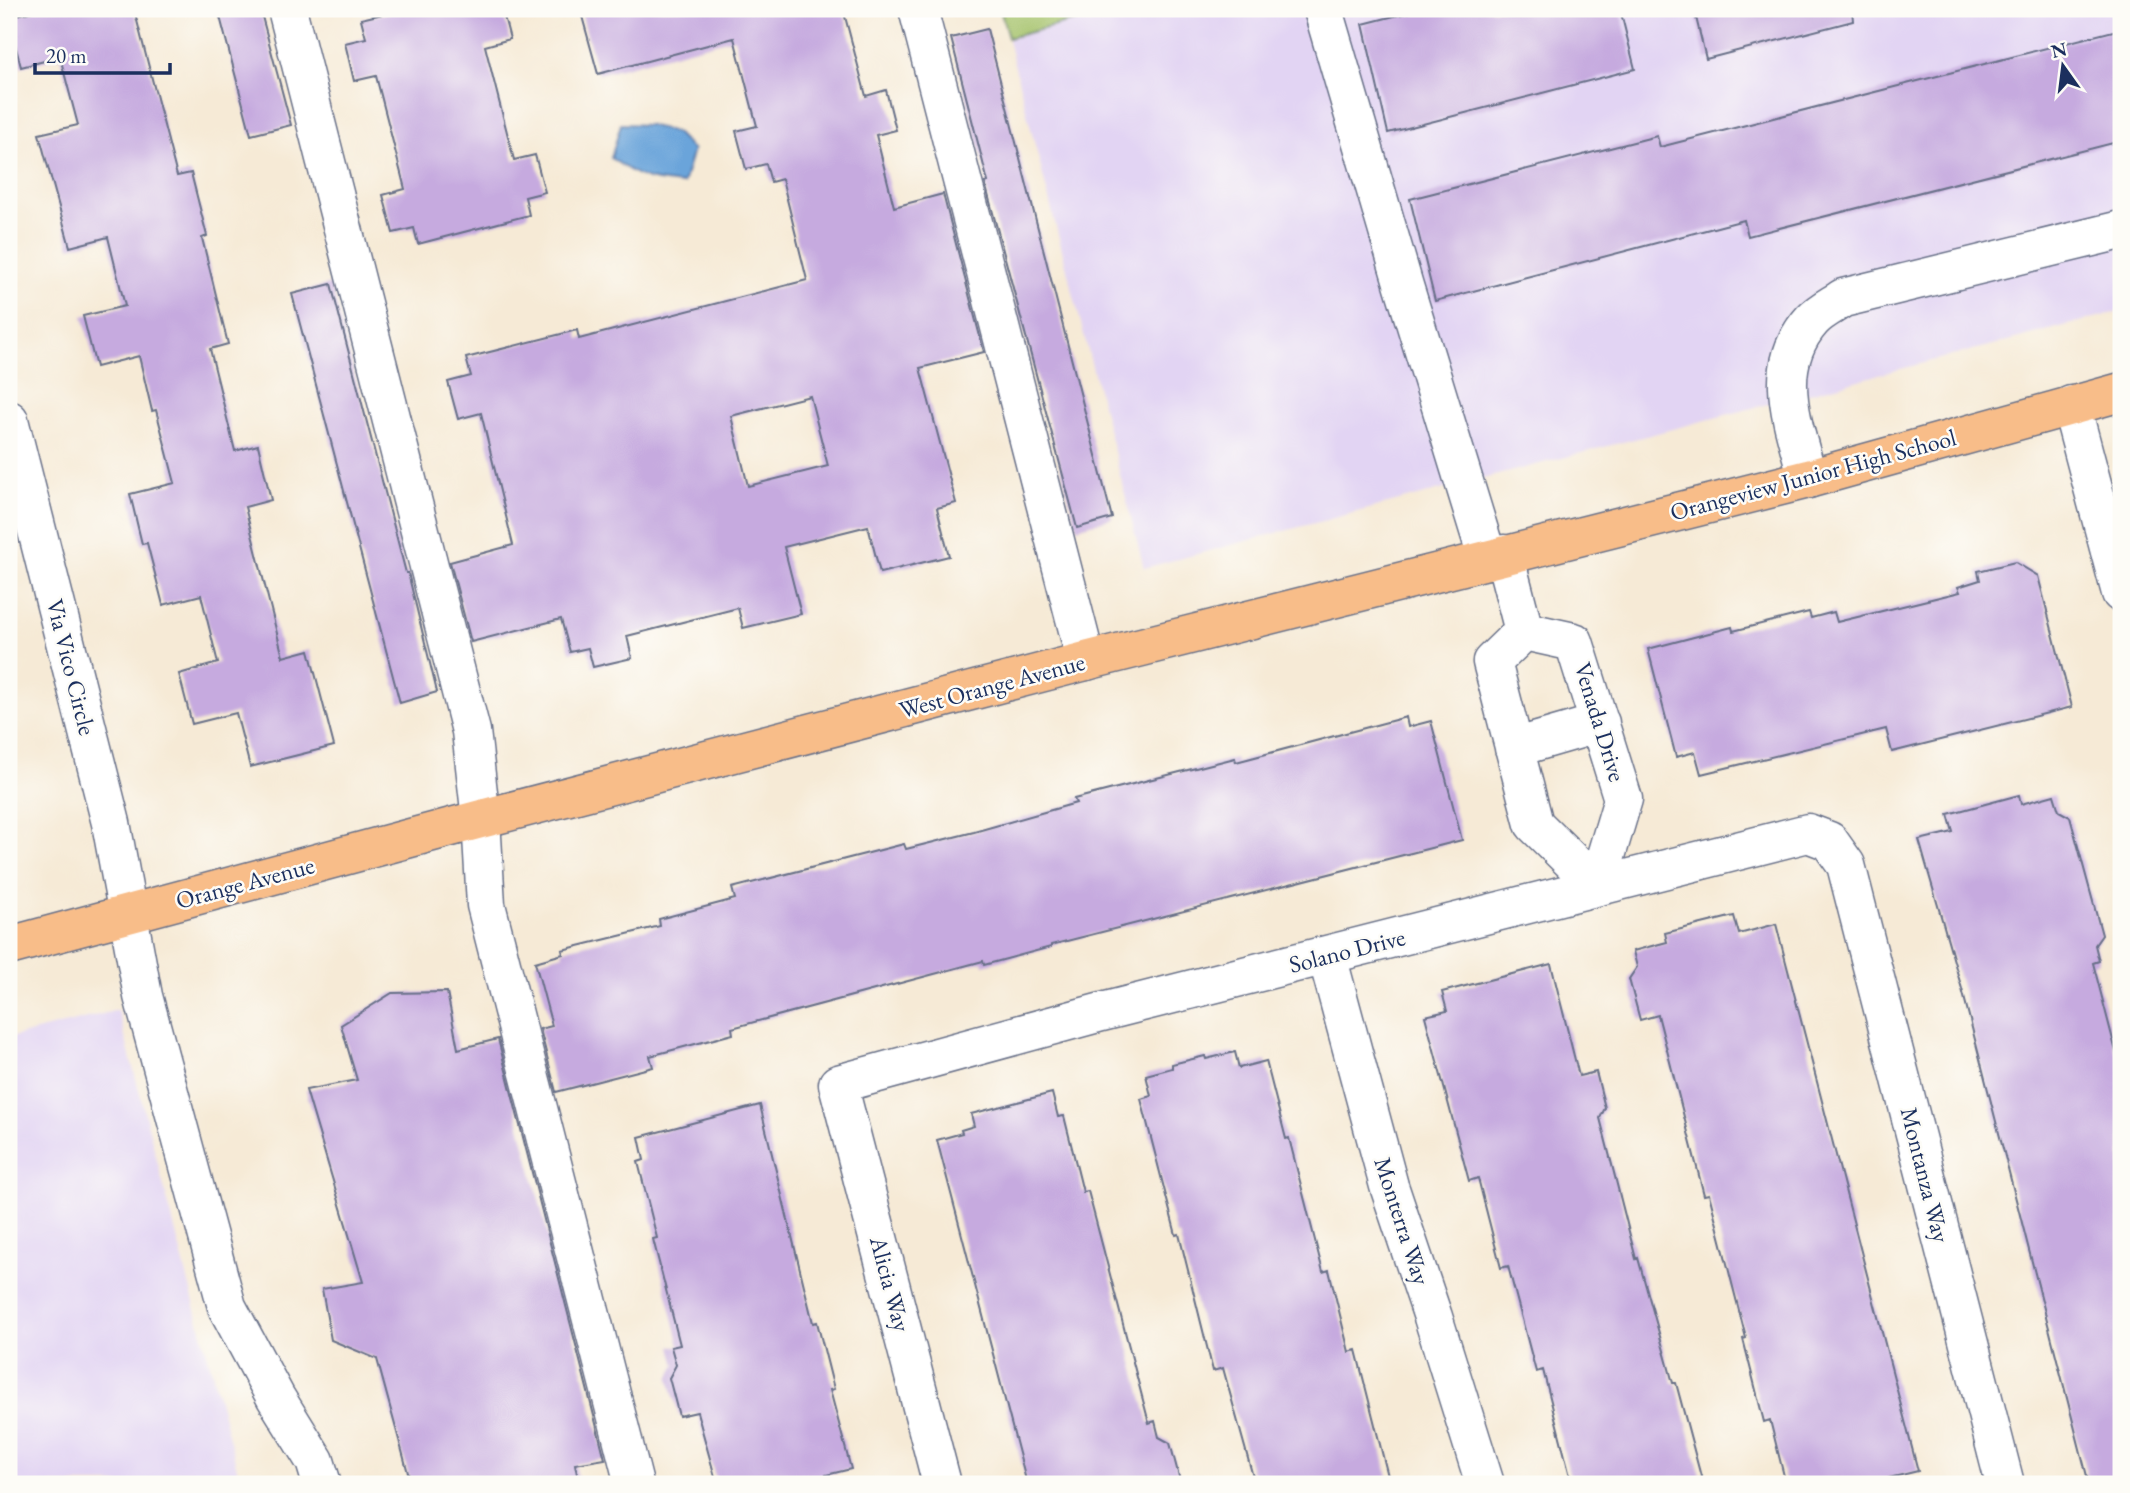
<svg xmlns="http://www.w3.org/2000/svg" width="2130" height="1493" viewBox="0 0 2130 1493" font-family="'EB Garamond',serif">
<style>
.built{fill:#e2d4f3}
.green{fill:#a3c168;stroke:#5f7863;stroke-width:2}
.water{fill:#6ba4da;stroke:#436a9c;stroke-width:2}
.building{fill:#c6aadf;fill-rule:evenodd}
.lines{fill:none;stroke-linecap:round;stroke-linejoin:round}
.minor-casing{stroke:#687088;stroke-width:41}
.major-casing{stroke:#687088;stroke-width:41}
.minor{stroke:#fff;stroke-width:38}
.major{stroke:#f8bd89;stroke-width:38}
.labels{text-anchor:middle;stroke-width:5;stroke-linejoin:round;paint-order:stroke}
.street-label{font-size:24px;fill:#1b2f5e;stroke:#fdfcf7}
</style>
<rect width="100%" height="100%" fill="#fdfcf7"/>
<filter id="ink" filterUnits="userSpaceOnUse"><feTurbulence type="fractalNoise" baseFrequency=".0143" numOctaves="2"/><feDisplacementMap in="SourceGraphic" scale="14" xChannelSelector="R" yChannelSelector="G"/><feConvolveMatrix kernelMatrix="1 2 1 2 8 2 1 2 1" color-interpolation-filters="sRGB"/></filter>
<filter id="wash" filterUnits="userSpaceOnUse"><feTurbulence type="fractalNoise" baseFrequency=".00686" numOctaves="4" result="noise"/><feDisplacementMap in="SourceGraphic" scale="28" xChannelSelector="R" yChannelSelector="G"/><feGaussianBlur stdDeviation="1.57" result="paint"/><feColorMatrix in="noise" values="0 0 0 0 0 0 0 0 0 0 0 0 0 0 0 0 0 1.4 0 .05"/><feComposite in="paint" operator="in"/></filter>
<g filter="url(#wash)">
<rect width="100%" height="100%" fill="#f6ead6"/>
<path class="built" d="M 1000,9 L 2121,9 L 2121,311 L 1144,568 Z
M 118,1010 L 241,1484 L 9,1484 L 9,1038 Z"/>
<path class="green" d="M 1000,9 L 1120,9 L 1008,38 Z"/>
<path class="water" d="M 621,124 L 649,125 L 676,133 L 693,150 L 683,184 C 648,181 640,179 611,158 Z"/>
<g id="blocks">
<path class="building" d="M 41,9 L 134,9 L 177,176 L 191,173 L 207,236 L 202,238 L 228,344 L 210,349 L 235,451 L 258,445 L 271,500 L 245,507 L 283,657 L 309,650 L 334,746 L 250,767 L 236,713 L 192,724 L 179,674 L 218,663 L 201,595 L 163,605 L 147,543 L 142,544 L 130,494 L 175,483 L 156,410 L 152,411 L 139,356 L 96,367 L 83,316 L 125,306 L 108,237 L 70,247 L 39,134 L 78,125 L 60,57 L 21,67 L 9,21 L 9,17 Z
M 218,9 L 260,9 L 291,125 L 251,135 Z
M 404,9 L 502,9 L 510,39 L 485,46 L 514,160 L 535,155 L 545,192 L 525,197 L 529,215 L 418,244 L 414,228 L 393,233 L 383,195 L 405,189 L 376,76 L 354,81 L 345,43 L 366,38 L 361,19 Z
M 580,9 L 843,9 L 866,96 L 886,90 L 896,130 L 876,135 L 894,207 L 943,194 L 984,352 L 920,368 L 956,503 L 937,508 L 949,556 L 880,573 L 868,526 L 784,547 L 801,614 L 743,628 L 738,608 L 627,636 L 632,658 L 593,667 L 588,648 L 570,652 L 561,619 L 471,642 L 450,562 L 513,545 L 481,413 L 458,419 L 448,382 L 471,376 L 466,358 L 577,330 L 579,339 L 807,280 L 782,179 L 771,182 L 766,164 L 746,169 L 736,131 L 757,126 L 734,38 L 598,74 ZM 810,396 L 828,466 L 748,486 L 731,416 Z
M 1422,9 L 1620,9 L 1635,69 L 1388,133 L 1363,24 Z
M 1694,9 L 1852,9 L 1853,21 L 1706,59 Z
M 987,29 L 1112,518 L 1077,528 L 985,183 L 988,182 L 951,38 Z
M 2121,29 L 2121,141 L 1748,236 L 1744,220 L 1435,301 L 1410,199 L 1657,136 L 1660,147 Z
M 331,284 L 406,573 L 408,573 L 437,692 L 400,703 L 292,294 Z
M 2015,562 L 2038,576 L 2072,707 L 1892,752 L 1886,729 L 1701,774 L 1695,752 L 1676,757 L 1648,649 L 1732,627 L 1733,631 L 1809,612 L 1811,618 L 1834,612 L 1837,622 L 1960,592 L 1958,587 L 1980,580 L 1978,571 Z
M 1406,717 L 1408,727 L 1431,721 L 1462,840 L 1051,945 L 1051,947 L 984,965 L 983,961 L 732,1028 L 733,1034 L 650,1056 L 653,1067 L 556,1092 L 540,1029 L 552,1026 L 535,962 L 563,954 L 562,950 L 660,926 L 659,919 L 735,899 L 732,888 L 904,844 L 906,849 L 974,832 L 1076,803 L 1074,799 L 1235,758 L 1236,762 Z
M 2019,795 L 2021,804 L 2054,795 L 2059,811 L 2070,817 L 2102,935 L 2095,945 L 2099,961 L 2093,963 L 2121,1071 L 2121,1484 L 2089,1484 L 1962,989 L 1919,840 L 1953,832 L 1948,814 Z
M 1734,916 L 1739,934 L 1776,924 L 1918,1471 L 1889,1478 L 1891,1484 L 1786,1484 L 1770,1420 L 1764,1422 L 1743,1339 L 1746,1338 L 1724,1252 L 1709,1194 L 1704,1195 L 1658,1015 L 1640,1020 L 1629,979 L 1637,967 L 1633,951 L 1667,942 L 1665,933 Z
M 1551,964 L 1579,1076 L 1596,1072 L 1605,1108 L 1600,1118 L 1636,1259 L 1638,1258 L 1673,1383 L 1676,1383 L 1703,1484 L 1572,1484 L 1543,1370 L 1536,1372 L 1508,1266 L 1501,1268 L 1478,1178 L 1469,1181 L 1425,1016 L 1447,1011 L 1442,992 Z
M 447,992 L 458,1049 L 498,1039 L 605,1459 L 575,1464 L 579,1484 L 411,1484 L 377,1359 L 331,1340 L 322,1289 L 363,1282 L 306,1090 L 357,1080 L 341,1025 L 392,993 Z
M 1235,1052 L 1239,1068 L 1266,1061 L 1286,1139 L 1289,1138 L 1323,1272 L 1329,1270 L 1349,1352 L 1356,1350 L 1390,1484 L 1255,1484 L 1223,1368 L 1213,1371 L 1179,1234 L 1176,1235 L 1141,1099 L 1151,1096 L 1146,1075 L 1172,1068 L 1172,1064 L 1205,1056 L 1206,1059 Z
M 1052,1093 L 1058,1117 L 1064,1116 L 1083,1192 L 1088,1191 L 1149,1423 L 1155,1421 L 1159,1437 L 1170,1443 L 1181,1484 L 1027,1484 L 937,1140 L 962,1133 L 961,1130 L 974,1126 L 971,1114 Z
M 760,1105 L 813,1323 L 817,1322 L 834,1389 L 830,1390 L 851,1469 L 826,1475 L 828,1484 L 717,1484 L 697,1412 L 679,1416 L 669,1378 L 676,1365 L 671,1347 L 680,1345 L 653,1239 L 657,1238 L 638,1162 L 644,1160 L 639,1137 Z"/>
</g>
</g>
<g filter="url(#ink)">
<use href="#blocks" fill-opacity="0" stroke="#687088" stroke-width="2"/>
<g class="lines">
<g class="minor-casing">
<path id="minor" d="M 287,9 L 471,731 L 481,819 L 486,905 L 634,1484
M 918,9 L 1086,661
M 1323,10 L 1404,286 L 1488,560
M 2071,405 L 2121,593
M 9,420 L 111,823 L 143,996 L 227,1307 L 276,1398 L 315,1461 L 322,1484
M 1808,479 C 1794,424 1769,368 1812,320 C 1820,311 1833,305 1843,298 L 2121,230
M 1504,554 L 1524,631
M 1524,631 L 1574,642 L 1623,799 L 1597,886
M 1524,631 L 1492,662 L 1534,824 L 1597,886
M 1514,748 L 1600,723
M 1327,956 L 1389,1186 L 1433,1317 L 1485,1484
M 942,1484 L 838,1084 L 1098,1013 L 1808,833 L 1829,841 L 1846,865 L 2005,1484"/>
</g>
<g class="major-casing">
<path id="major" d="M 9,946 L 481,819 L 1086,661 L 1808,479 L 2121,392"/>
</g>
<use href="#minor" class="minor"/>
<use href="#major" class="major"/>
</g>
</g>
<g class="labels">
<g class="street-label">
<text transform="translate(1813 475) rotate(-15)" y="8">Orangeview Junior High School</text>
<text transform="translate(71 667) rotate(76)" y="8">Via Vico Circle</text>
<text transform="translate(992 686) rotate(-15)" y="8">West Orange Avenue</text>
<text transform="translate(1600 722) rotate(73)" y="8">Venada Drive</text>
<text transform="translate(245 883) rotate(-15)" y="8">Orange Avenue</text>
<text transform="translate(1347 951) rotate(-14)" y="8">Solano Drive</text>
<text transform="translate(1925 1175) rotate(76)" y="8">Montanza Way</text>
<text transform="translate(1402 1221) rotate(72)" y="8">Monterra Way</text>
<text transform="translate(890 1284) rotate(75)" y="8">Alicia Way</text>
</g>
</g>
<rect width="2130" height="1493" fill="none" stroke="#fdfcf7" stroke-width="35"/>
<g transform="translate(2063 66) rotate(346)" stroke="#fdfcf7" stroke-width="5" paint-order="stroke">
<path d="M0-5L12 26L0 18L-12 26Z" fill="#1b2f5e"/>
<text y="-10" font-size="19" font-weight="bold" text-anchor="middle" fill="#1b2f5e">N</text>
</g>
<path d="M35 63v10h135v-10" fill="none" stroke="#1b2f5e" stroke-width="3.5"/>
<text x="46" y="63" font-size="21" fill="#1b2f5e" stroke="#fdfcf7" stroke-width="5" paint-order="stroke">20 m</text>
</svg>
